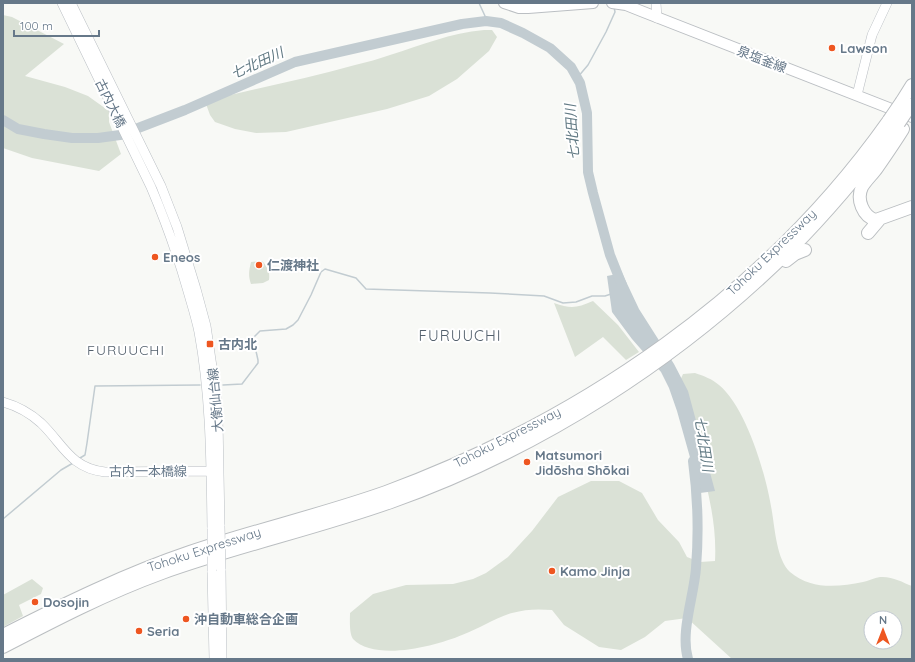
<svg xmlns="http://www.w3.org/2000/svg" width="915" height="662" viewBox="0 0 915 662" font-family="Quicksand,'Noto Sans JP',sans-serif">
<style>
.green{fill:#dae1d6;fill-rule:evenodd}
.water{fill:#c2ccd1}
.lines{fill:none;stroke-linecap:round;stroke-linejoin:round}
.stream{stroke:#c2ccd1;stroke-width:1.5}
.river{stroke:#c2ccd1;stroke-width:10}
.secondary-casing{stroke:#babfc4;stroke-width:10}
.primary-casing{stroke:#bbbfc3;stroke-width:12}
.highway-casing{stroke:#babec1;stroke-width:14}
.secondary{stroke:#fff;stroke-width:9}
.primary{stroke:#fff;stroke-width:10}
.highway{stroke:#fff;stroke-width:12}
.secondary-bridge-casing{stroke:#babfc4;stroke-width:10;stroke-linecap:butt}
.highway-bridge-casing{stroke:#babec1;stroke-width:14;stroke-linecap:butt}
.secondary-bridge{stroke:#fff;stroke-width:9}
.highway-bridge{stroke:#fff;stroke-width:12}
.poi-dot{fill:#ee5620;stroke:#fff;stroke-width:1.5}
.labels{text-anchor:middle;stroke-width:4;stroke-linejoin:round;paint-order:stroke}
.poi-label{font-size:13px;font-weight:bold;fill:#667889;stroke:#fff;text-anchor:start}
.street-label{font-size:13px;fill:#667889;stroke:#fff}
.water-label{font-size:14px;font-style:italic;fill:#627a84;stroke:#fff}
.neighbourhood-label{font-size:14px;letter-spacing:1px;fill:#54616d;stroke:#fff}
.quarter-label{font-size:15px;letter-spacing:1px;fill:#54616d;stroke:#fff}
</style>
<rect width="100%" height="100%" fill="#f8f9f6"/>
<path class="green" d="M 3,15 L 12,17 L 64,44 L 25,76 L 65,87 L 88,96 L 109,111 L 109,122 L 121,154 L 99,171 L 32,158 L 3,148 Z
M 484,30 L 492,30 L 497,37 L 489,51 L 457,79 L 429,96 L 387,109 L 286,132 L 256,133 L 235,129 L 215,122 L 210,115 L 206,104 L 207,101 C 256,88 306,79 355,65 C 367,62 379,59 390,55 C 422,45 450,33 484,30 Z
M 262,261 C 268,267 270,271 269,280 L 263,283 L 251,284 C 248,276 249,270 251,262 Z
M 593,301 L 618,325 L 639,352 L 626,360 L 603,337 L 575,357 L 554,303 C 571,309 577,308 593,301 Z
M 695,373 C 704,376 712,379 719,385 C 747,408 767,478 772,512 C 775,530 777,560 790,572 C 811,590 838,587 863,582 C 868,581 874,578 880,577 C 892,576 902,582 912,586 L 912,659 L 732,659 L 687,618 L 665,621 L 645,637 L 621,650 L 599,647 L 564,625 L 552,610 C 538,609 526,609 512,613 C 495,618 479,629 462,635 C 436,646 375,662 353,639 C 349,633 350,620 350,613 L 373,594 L 406,585 L 453,584 L 473,579 L 486,573 L 508,557 L 532,531 L 558,497 L 591,481 L 619,481 L 642,493 L 658,520 L 679,542 L 687,557 L 700,562 L 715,561 C 717,525 708,489 698,454 C 692,431 685,407 679,383 L 683,374 ZM 871,618 L 895,618 L 895,642 L 871,642 Z
M 32,579 L 43,588 L 41,594 L 19,605 L 23,616 L 3,627 L 3,595 Z"/>
<path class="water" d="M 622,273 L 639,309 L 674,364 L 688,391 L 715,491 L 700,493 L 677,411 L 669,388 L 661,372 L 632,339 L 612,312 L 607,276 Z"/>
<g class="lines">
<path class="stream" d="M 479,3 L 485,16 L 484,21
M 577,78 L 588,65 L 606,32 L 615,12 L 614,7
M 223,385 L 242,384 L 258,363 L 258,360 L 253,338 L 260,331 L 286,329 L 293,325 L 298,320 L 311,295 L 321,272 L 325,269 L 356,278 L 366,289 L 490,293 L 544,296 L 563,303 L 576,302 L 592,296 L 605,296 L 611,294
M 80,458 L 85,455 L 87,443 L 95,386 L 200,385
M 3,519 L 61,470 L 73,463"/>
<path class="river" d="M 3,120 L 18,129 L 44,134 L 72,138 L 98,138 L 120,135 L 185,110 L 295,62 L 462,24 L 486,21 L 501,23 L 523,33 L 550,48 L 571,67 L 580,83 L 587,113 L 588,172 L 593,193 L 610,255 L 622,285
M 688,659 C 680,632 694,596 696,568 C 699,531 698,498 693,461"/>
<g class="secondary-casing">
<path id="secondary" d="M 62,3 L 151,187 C 165,220 177,253 187,288 C 191,302 196,317 199,332 C 211,397 211,463 212,529
M 71,3 L 161,186 L 177,227 L 196,289 L 206,326 L 216,394 L 218,420 L 220,526
M 656,3 L 657,18
M 857,95 L 872,35 L 887,3
M 3,402 C 17,406 30,413 41,423 C 63,444 70,468 105,472 L 216,471
M 221,569 L 222,659
M 212,571 L 214,659"/>
</g>
<g class="primary-casing">
<path id="primary" d="M 504,3 L 519,8 L 528,8 L 593,3
M 612,3 L 626,5 L 641,11 L 912,117"/>
</g>
<g class="highway-casing">
<path id="highway" d="M 902,101 L 912,85
M 903,129 C 895,142 886,155 877,168 C 873,174 866,180 862,187 C 856,199 863,217 876,220 L 912,207
M 868,233 L 879,220
M 786,261 L 795,254 L 805,250
M 3,635 C 64,604 125,574 190,552 C 255,530 321,515 386,492 C 583,419 766,294 889,120
M 3,647 C 55,620 107,593 162,573 C 237,546 315,529 391,502 C 540,449 679,360 792,248 C 831,209 866,166 899,123"/>
</g>
<use href="#secondary" class="secondary"/>
<use href="#primary" class="primary"/>
<use href="#highway" class="highway"/>
<g class="secondary-bridge-casing">
<path id="secondary-bridge" d="M 220,526 L 221,569
M 212,529 L 212,571"/>
</g>
<g class="highway-bridge-casing">
<path id="highway-bridge" d="M 889,120 L 902,101
M 899,123 L 911,105"/>
</g>
<use href="#secondary-bridge" class="secondary-bridge"/>
<use href="#highway-bridge" class="highway-bridge"/>
</g>
<g class="poi-dot">
<circle cx="832" cy="48" r="4"/>
<circle cx="155" cy="257" r="4"/>
<circle cx="259" cy="265" r="4"/>
<rect x="206" y="340" width="8" height="8" rx="2"/>
<circle cx="527" cy="462" r="4"/>
<circle cx="552" cy="571" r="4"/>
<circle cx="35" cy="602" r="4"/>
<circle cx="186" cy="619" r="4"/>
<circle cx="139" cy="631" r="4"/>
</g>
<g class="labels">
<g class="poi-label">
<text x="840" y="53">Lawson</text>
<text x="163" y="262">Eneos</text>
<text x="267" y="270">仁渡神社</text>
<text x="218" y="349">古内北</text>
<text x="535" y="460">Matsumori<tspan x="535" dy="15">Jidōsha Shōkai</tspan></text>
<text x="560" y="576">Kamo Jinja</text>
<text x="43" y="607">Dosojin</text>
<text x="194" y="624">沖自動車総合企画</text>
<text x="147" y="636">Seria</text>
</g>
<g class="street-label">
<text transform="translate(762 59) rotate(21)" y="5">泉塩釜線</text>
<text transform="translate(111 103) rotate(64)" y="5">古内大橋</text>
<text transform="translate(771 252) rotate(-44)" y="5">Tohoku Expressway</text>
<text transform="translate(215 400) rotate(-95)" y="5">大衡仙台線</text>
<text transform="translate(507 437) rotate(-27)" y="5">Tohoku Expressway</text>
<text x="148" y="476">古内一本橋線</text>
<text transform="translate(204 549) rotate(-18)" y="5">Tohoku Expressway</text>
</g>
<g class="water-label">
<text transform="translate(257 63) rotate(-24)" y="5">七北田川</text>
<text transform="translate(572 132) rotate(-94)" y="5">七北田川</text>
<text transform="translate(704 444) rotate(81)" y="5">七北田川</text>
</g>
<g class="neighbourhood-label">
<text x="126" y="355">FURUUCHI</text>
</g>
<g class="quarter-label">
<text x="460" y="341">FURUUCHI</text>
</g>
</g>
<rect width="915" height="662" fill="none" stroke="#667889" stroke-width="8"/>
<g transform="translate(883 630)"><circle r="19" fill="#ffffff" stroke="#c2c9d0"/>
<path d="M0-3L7 15L0 10L-7 15Z" fill="#ee5620"/>
<text y="-6" font-size="11" font-weight="bold" text-anchor="middle" fill="#667889">N</text>
</g>
<path d="M14 30v6h85v-6" fill="none" stroke="#667889" stroke-width="2"/>
<text x="20" y="30" font-size="12" fill="#667889" stroke="#ffffff" stroke-width="3" paint-order="stroke">100 m</text>
</svg>
